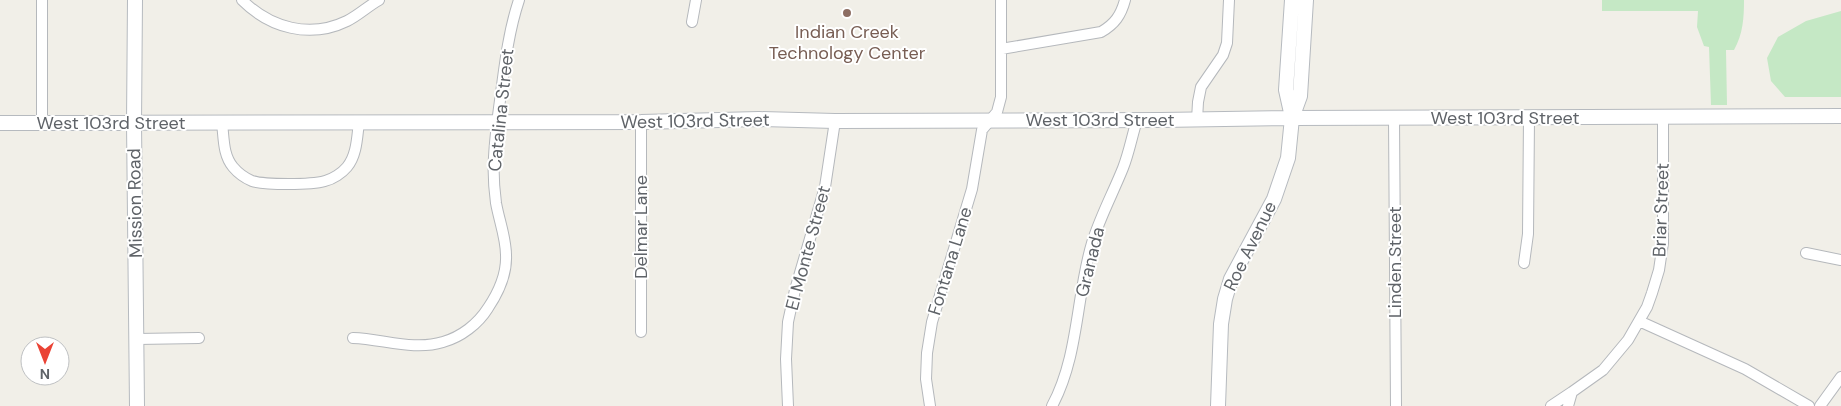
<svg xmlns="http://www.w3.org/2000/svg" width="1841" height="406" viewBox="0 0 1841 406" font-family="'DM Sans',sans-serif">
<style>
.green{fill:#c5e8c5}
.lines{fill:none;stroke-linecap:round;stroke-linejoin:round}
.minor-casing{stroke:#b5b8bc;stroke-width:12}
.secondary-casing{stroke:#b6babf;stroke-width:16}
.minor{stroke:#fff;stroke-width:10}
.secondary{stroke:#fff;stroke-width:14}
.education-dot{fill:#8d6e63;stroke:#fff;stroke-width:2}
.labels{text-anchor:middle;stroke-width:4;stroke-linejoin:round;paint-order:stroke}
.education-label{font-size:18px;fill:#785e54;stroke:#fff}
.street-label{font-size:18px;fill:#5f6368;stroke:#fff}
</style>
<rect width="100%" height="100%" fill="#f1efe8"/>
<path class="green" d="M 1602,0 L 1744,0 C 1744,18 1743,34 1734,50 L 1726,50 L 1727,105 L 1711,105 L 1709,47 L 1704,46 L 1697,27 L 1698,11 L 1602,11 Z
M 1841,11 L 1841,97 L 1785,97 L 1771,81 L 1767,58 L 1778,37 L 1806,21 Z"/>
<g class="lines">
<g class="minor-casing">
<path id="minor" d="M 242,0 C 270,28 310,39 347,21 C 359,15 368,6 379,0
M 692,22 L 696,0
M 1001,49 L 1101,32 C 1115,24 1121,15 1125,0
M 1394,118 L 1396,406
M 1197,120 L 1198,102 L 1201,87 L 1223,55 L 1227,43 L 1229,0
M 641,122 L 641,332
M 42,123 L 42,0
M 222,123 C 224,139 223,155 233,167 C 238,173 245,178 252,181 C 265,185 311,185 325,181 C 333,179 342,173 347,167 C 357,155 357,137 359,122
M 1806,253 L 1841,260
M 1524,263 L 1528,234 L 1529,118
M 1639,321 L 1745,369 L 1809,406
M 353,338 C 383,339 414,351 443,342 C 461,337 478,324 488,308 C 498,293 507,275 506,255 C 506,238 499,220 496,203 C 494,188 493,172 494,157 C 495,136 498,115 501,93 C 505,62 509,30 519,0
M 137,339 L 199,338
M 788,406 L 786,359 L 788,322 L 795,290 L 825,187 L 835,121
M 930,406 L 926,379 L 927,353 L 932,322 L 972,189 L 982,130 L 997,112 L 1001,97 L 1001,0
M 1052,406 C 1079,356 1076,296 1092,243 C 1100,217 1113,193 1123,168 C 1129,153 1132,136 1137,120
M 1551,406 L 1572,392
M 1568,406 L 1572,392 L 1603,370 L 1628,340 L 1647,307 L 1652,293 L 1659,270 L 1663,243 L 1663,117
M 1820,406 L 1841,377"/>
</g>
<g class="secondary-casing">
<path id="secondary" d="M 135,0 L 134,123 L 137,406
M 1292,117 L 1286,90 L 1292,0
M 0,123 L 641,122 L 759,119 L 835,121 L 1161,120 L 1292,118 L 1841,116
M 1218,406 L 1221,324 L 1225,299 L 1231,279 L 1274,199 L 1288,158 L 1292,118 L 1300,96 L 1306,0"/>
</g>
<use href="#minor" class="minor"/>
<use href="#secondary" class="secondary"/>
</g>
<circle class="education-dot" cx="847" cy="13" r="5"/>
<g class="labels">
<g class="education-label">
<text x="847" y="38">Indian Creek<tspan x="847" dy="21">Technology Center</tspan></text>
</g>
<g class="street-label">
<text transform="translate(501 110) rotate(-84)" y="6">Catalina Street</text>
<text x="1505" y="124">West 103rd Street</text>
<text x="1100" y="126">West 103rd Street</text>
<text transform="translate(695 121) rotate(-1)" y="6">West 103rd Street</text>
<text x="111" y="129">West 103rd Street</text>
<text transform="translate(135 203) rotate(-91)" y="6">Mission Road</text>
<text transform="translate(1661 210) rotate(-88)" y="6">Briar Street</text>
<text transform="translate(641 227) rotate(-90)" y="6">Delmar Lane</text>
<text transform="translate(1250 246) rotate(-64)" y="6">Roe Avenue</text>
<text transform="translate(808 248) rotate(-75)" y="6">El Monte Street</text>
<text transform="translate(950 261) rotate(-73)" y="6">Fontana Lane</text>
<text transform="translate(1090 262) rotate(-76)" y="6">Granada</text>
<text transform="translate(1395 262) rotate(-90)" y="6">Linden Street</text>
</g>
</g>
<g transform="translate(45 361) rotate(180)"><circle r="24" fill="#ffffff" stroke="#bfc1c3"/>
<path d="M0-4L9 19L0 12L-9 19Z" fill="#ea4335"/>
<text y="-8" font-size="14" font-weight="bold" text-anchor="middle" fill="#5f6368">N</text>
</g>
</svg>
